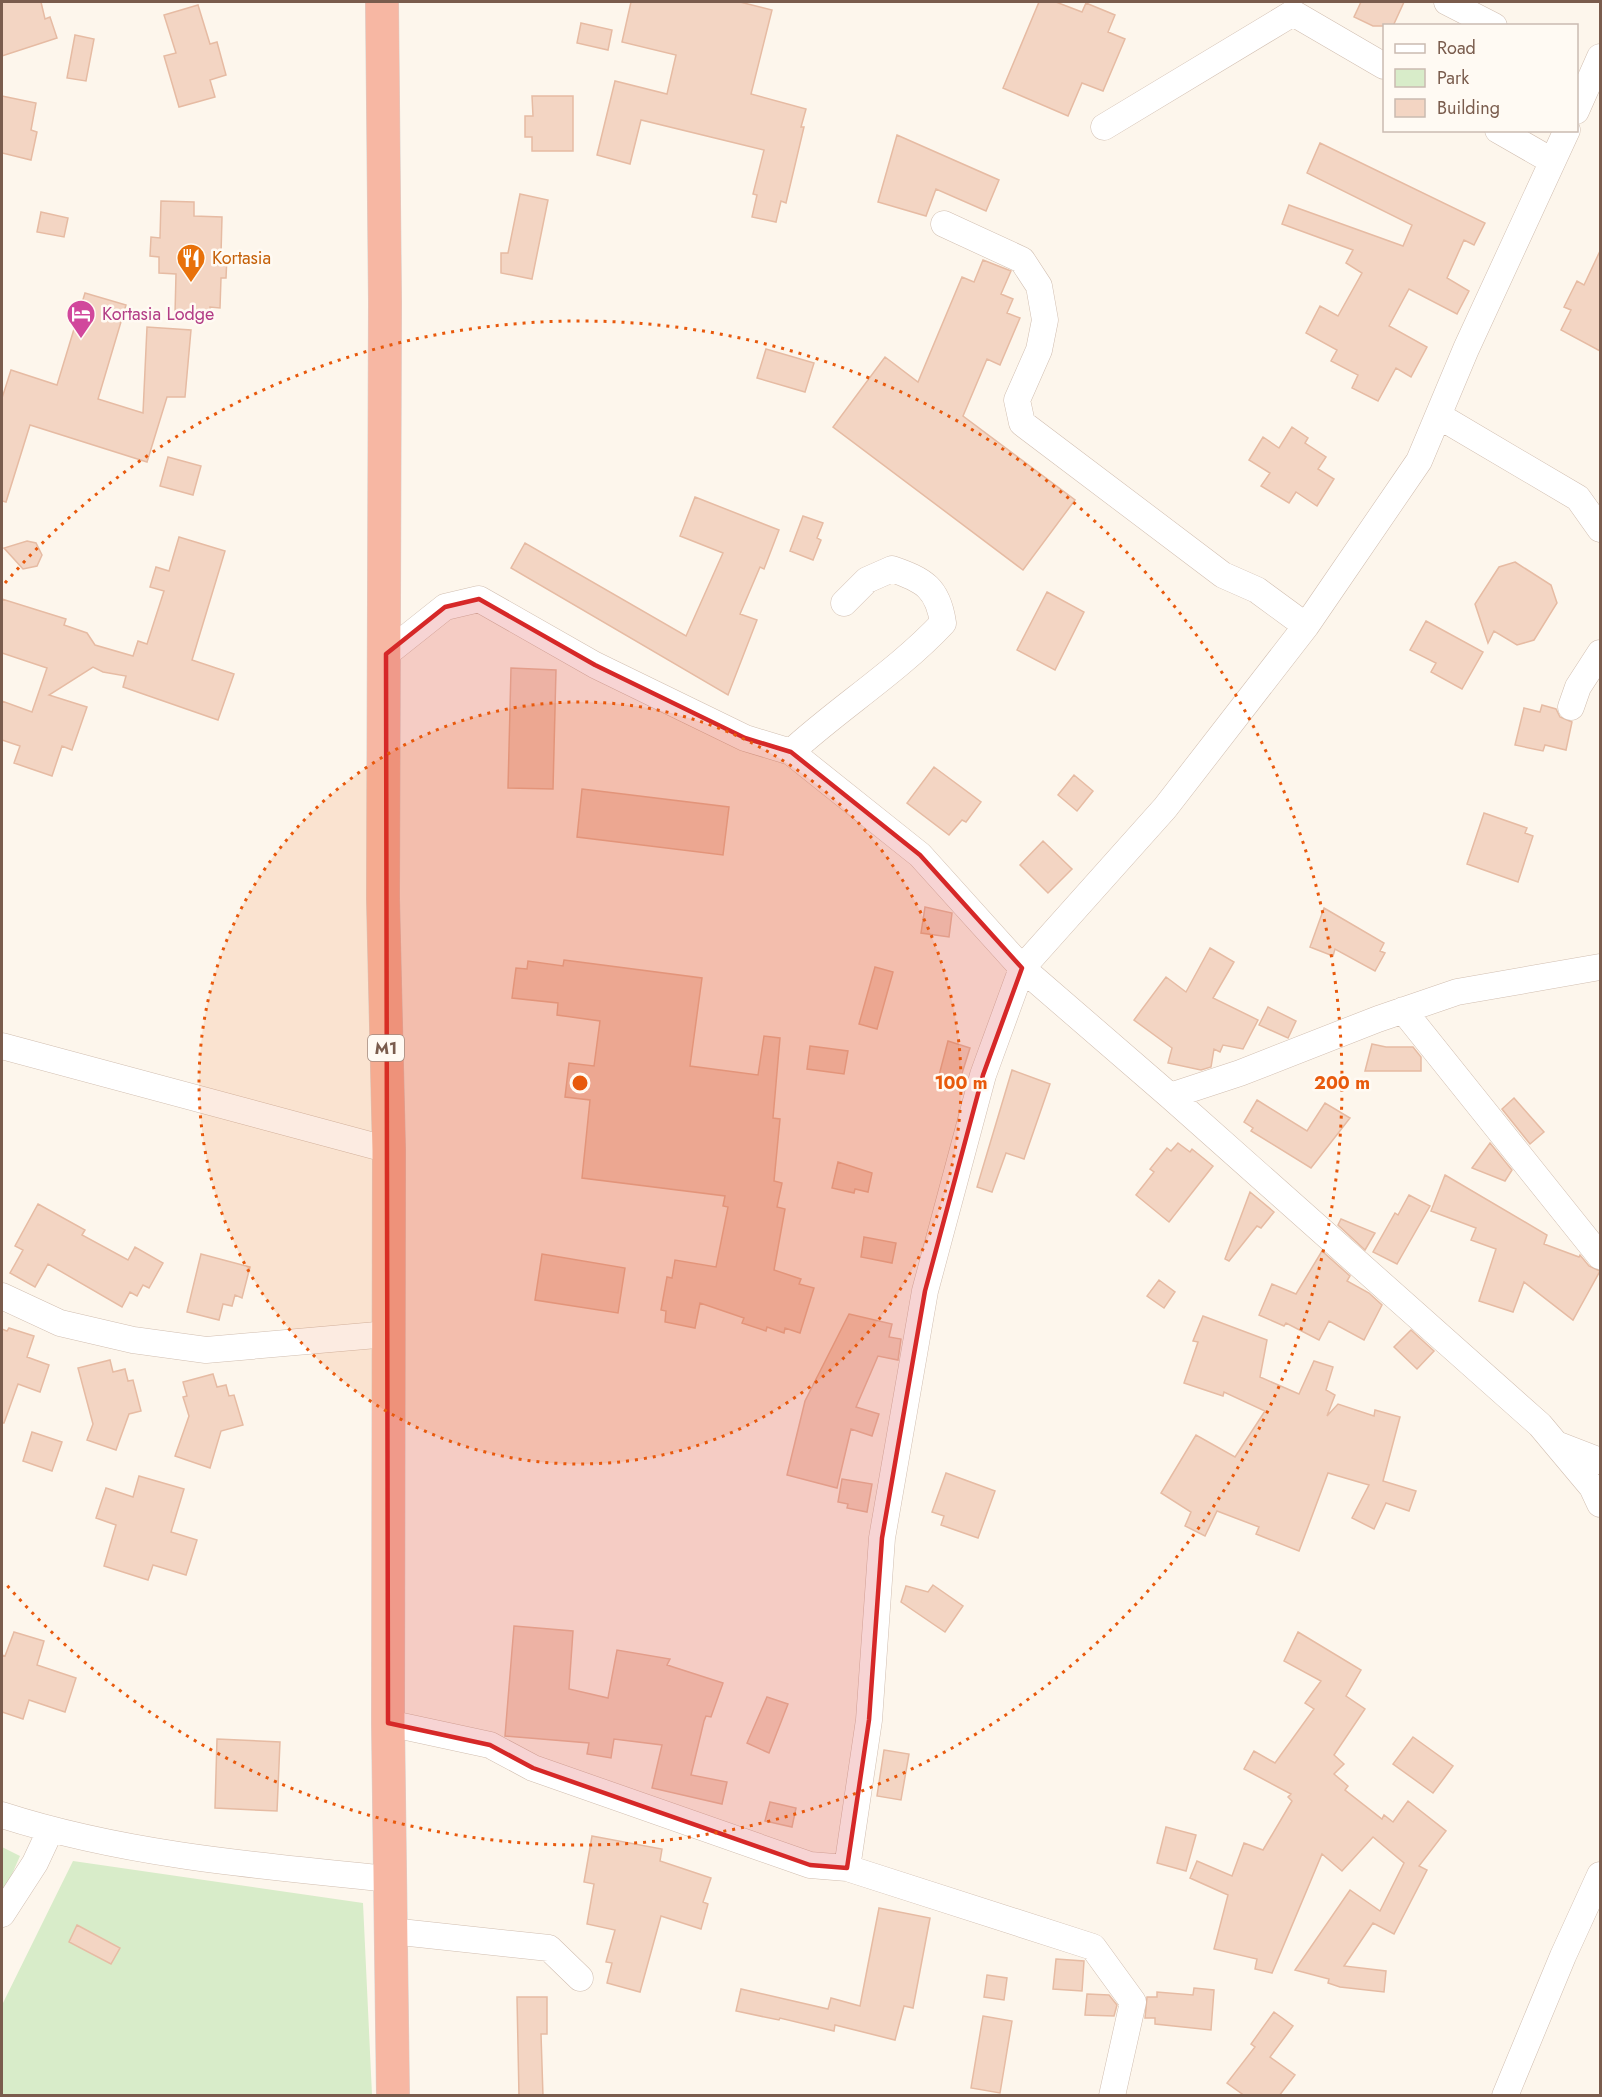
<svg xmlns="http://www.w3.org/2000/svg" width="1602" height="2097" viewBox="0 0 1602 2097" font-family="Jost,sans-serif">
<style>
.green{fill:#d8ecc9}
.building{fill:#f3d5c3;stroke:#e6bba3;stroke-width:1.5}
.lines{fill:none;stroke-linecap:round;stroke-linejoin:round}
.minor-casing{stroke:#d1beb0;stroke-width:27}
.highway-casing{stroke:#dad1cd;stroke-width:34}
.minor{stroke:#fff;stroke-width:26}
.highway{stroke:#f7b7a3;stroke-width:33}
.marked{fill:#d62828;fill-opacity:0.2;stroke:#d62828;stroke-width:4.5;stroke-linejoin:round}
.ring{fill:none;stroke:#e8590c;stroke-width:3;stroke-dasharray:3 6}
.labels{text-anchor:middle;stroke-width:5;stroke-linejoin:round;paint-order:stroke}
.shield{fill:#fffaf3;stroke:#a28b7f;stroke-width:1.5}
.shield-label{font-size:16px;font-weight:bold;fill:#7a5c4d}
.food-label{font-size:18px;fill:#c56008;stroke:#fffaf3;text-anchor:start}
.hotel-label{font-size:18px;fill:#b23c85;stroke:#fffaf3;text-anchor:start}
.centre{fill:#e8590c;stroke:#fffaf3;stroke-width:3}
.ring-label{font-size:18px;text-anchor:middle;font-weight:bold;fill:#e8590c;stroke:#fffaf3;stroke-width:5;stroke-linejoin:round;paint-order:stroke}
</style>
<rect width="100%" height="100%" fill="#fdf6ec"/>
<path class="green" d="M 2,1847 L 20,1856 L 2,1897 Z
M 73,1861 L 363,1903 L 372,2095 L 2,2095 L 2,2005 Z"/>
<path class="building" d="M 2,2 L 41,2 L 45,19 L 50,17 L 57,38 L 2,56 Z
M 631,2 L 740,2 L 772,10 L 751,94 L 806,109 L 801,127 L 804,127 L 786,203 L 781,201 L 776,222 L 752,217 L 757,195 L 753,194 L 764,150 L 641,120 L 630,164 L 597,155 L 615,81 L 667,94 L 676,55 L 622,42 Z
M 1039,2 L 1056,2 L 1082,12 L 1086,3 L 1115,15 L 1108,32 L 1125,39 L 1103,91 L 1082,83 L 1068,116 L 1003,88 Z
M 1361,2 L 1404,2 L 1393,26 L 1373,26 L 1354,17 Z
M 198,5 L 210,44 L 217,42 L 226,75 L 210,80 L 215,97 L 179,107 L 164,56 L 176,53 L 164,15 Z
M 581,23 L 612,30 L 608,50 L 577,43 Z
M 75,35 L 94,39 L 86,81 L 67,78 Z
M 2,96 L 36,103 L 31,130 L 37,132 L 31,160 L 2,153 Z
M 532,96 L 573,96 L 573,151 L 532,151 L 532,137 L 525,137 L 525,116 L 533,116 Z
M 897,135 L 999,180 L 986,211 L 936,189 L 926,216 L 878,202 Z
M 1320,143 L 1485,223 L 1474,245 L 1464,240 L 1447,278 L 1469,291 L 1457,314 L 1409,289 L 1389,326 L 1427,347 L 1411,377 L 1396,368 L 1378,401 L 1352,388 L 1358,375 L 1331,361 L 1337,350 L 1306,333 L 1320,306 L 1338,316 L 1362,273 L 1346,263 L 1353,250 L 1282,224 L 1289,205 L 1403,246 L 1412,225 L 1307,173 Z
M 520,194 L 548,200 L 532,279 L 501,273 L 501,253 L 508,253 Z
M 161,201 L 194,202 L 194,216 L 222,217 L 221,255 L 227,256 L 226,278 L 221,278 L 220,308 L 210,307 L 210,315 L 175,314 L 176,274 L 159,273 L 159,257 L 150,256 L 151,237 L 160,238 Z
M 41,212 L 68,218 L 64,237 L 37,232 Z
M 1600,251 L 1600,351 L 1561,330 L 1571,310 L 1564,307 L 1577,281 L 1584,285 Z
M 983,260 L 1011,271 L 1001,294 L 1013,299 L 1007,313 L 1020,318 L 1000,365 L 987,359 L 963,416 L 1075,500 L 1023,570 L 833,427 L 885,357 L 918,382 L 962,277 L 974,282 Z
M 85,293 L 126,305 L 98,399 L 143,413 L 147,327 L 191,330 L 185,397 L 167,397 L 147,462 L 30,425 L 6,502 L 2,501 L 2,398 L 11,370 L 57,385 Z
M 766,349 L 814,363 L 805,392 L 757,378 Z
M 1292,427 L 1308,438 L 1305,443 L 1326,457 L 1318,469 L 1334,479 L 1317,506 L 1296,492 L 1289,503 L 1261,486 L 1270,473 L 1249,460 L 1263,437 L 1279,448 Z
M 168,457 L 201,466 L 193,495 L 160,486 Z
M 695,497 L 779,530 L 764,569 L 760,567 L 740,614 L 757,620 L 728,695 L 511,568 L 525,543 L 686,636 L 723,553 L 680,536 Z
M 803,516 L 823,523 L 817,538 L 821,540 L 813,560 L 790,551 Z
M 179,537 L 225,551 L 192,660 L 234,674 L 218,720 L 123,687 L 126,676 L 103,672 L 93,667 L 49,695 L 87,707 L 72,750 L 62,746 L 52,776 L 14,763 L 20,746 L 2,740 L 2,701 L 32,712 L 47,668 L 2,653 L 2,599 L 66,619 L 64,625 L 87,633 L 95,645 L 133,656 L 138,641 L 147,644 L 164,591 L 150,587 L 156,567 L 169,571 Z
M 27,541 L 36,543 L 42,555 L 37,566 L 23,569 L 4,548 Z
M 1515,562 L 1551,585 L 1557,603 L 1534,640 L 1517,645 L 1494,631 L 1488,643 L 1475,604 L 1499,567 Z
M 1047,592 L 1084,612 L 1055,670 L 1017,650 Z
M 1426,621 L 1483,652 L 1462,689 L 1431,672 L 1436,663 L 1410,650 Z
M 511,668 L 556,670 L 553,789 L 508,788 Z
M 1542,705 L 1556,709 L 1560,717 L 1572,722 L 1566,750 L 1545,745 L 1543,751 L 1515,745 L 1524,708 L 1540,712 Z
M 934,767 L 981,802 L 966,822 L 962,820 L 949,835 L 907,803 Z
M 1074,775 L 1093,791 L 1077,811 L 1058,795 Z
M 582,789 L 729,807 L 723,855 L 577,837 Z
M 1484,813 L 1527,828 L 1525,833 L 1533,836 L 1518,882 L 1467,864 Z
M 1043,841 L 1072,869 L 1048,893 L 1020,865 Z
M 925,907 L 952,913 L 949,937 L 921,933 Z
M 1324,908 L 1384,943 L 1380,951 L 1385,953 L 1375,971 L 1335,949 L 1333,956 L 1310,947 Z
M 1210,948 L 1234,962 L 1213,998 L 1258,1020 L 1243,1049 L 1223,1045 L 1220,1052 L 1214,1049 L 1211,1067 L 1201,1070 L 1168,1063 L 1172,1048 L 1134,1020 L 1166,977 L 1186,992 Z
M 564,960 L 702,978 L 690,1066 L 758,1075 L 764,1036 L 780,1038 L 773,1118 L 780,1119 L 774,1181 L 782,1183 L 777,1207 L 785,1209 L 774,1270 L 801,1279 L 799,1284 L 814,1288 L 800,1333 L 785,1328 L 784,1333 L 767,1327 L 766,1331 L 742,1323 L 744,1318 L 700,1303 L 695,1328 L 665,1322 L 666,1311 L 661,1310 L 667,1277 L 672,1278 L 675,1260 L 716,1267 L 728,1207 L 723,1206 L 725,1196 L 582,1178 L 590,1100 L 565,1097 L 569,1063 L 594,1066 L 600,1021 L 557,1015 L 558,1003 L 512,998 L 516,968 L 527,969 L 528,961 L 563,966 Z
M 875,967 L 893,972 L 877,1029 L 859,1024 Z
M 1268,1007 L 1296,1021 L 1288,1038 L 1259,1025 Z
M 948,1041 L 970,1048 L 958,1086 L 938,1079 Z
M 1372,1044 L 1386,1047 L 1413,1047 L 1421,1057 L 1421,1071 L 1365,1071 Z
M 810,1046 L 848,1051 L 844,1074 L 807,1069 Z
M 1012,1070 L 1050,1084 L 1024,1159 L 1006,1153 L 992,1192 L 977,1187 Z
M 1514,1098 L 1544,1132 L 1530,1144 L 1502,1109 Z
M 1257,1100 L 1307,1131 L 1325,1103 L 1350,1118 L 1311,1168 L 1251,1131 L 1253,1128 L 1244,1122 Z
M 1178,1143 L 1190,1152 L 1192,1149 L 1213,1166 L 1169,1222 L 1136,1195 L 1154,1172 L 1150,1169 L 1167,1148 L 1171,1151 Z
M 1490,1143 L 1512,1170 L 1505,1181 L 1472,1168 Z
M 838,1162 L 872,1173 L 868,1192 L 855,1189 L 854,1193 L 832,1188 Z
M 1445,1175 L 1547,1235 L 1544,1244 L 1579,1257 L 1580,1255 L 1589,1266 L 1600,1271 L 1573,1320 L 1524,1282 L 1513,1312 L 1479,1301 L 1496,1249 L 1471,1240 L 1476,1228 L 1431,1211 Z
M 1250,1192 L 1274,1212 L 1261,1228 L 1257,1226 L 1229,1261 L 1225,1259 Z
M 1409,1195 L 1430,1206 L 1397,1264 L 1373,1252 L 1395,1213 L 1398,1215 Z
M 38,1204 L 85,1230 L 82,1235 L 128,1260 L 135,1247 L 163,1263 L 149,1288 L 143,1285 L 137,1296 L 130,1292 L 122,1307 L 48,1264 L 35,1287 L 10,1273 L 23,1250 L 15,1246 Z
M 1341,1219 L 1375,1233 L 1365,1250 L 1338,1225 Z
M 864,1237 L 896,1243 L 892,1263 L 861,1257 Z
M 1322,1251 L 1350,1276 L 1347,1281 L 1369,1293 L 1382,1305 L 1364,1340 L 1329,1321 L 1319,1340 L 1286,1323 L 1284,1326 L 1259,1315 L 1272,1284 L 1296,1294 Z
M 201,1254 L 250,1267 L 242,1298 L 235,1295 L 232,1306 L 223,1304 L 219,1320 L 187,1312 Z
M 542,1254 L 625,1268 L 618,1313 L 535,1300 Z
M 1159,1280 L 1175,1292 L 1164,1308 L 1147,1296 Z
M 849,1314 L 892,1324 L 889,1337 L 901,1339 L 898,1360 L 878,1356 L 856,1407 L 879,1414 L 872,1436 L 851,1429 L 837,1488 L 787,1475 L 805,1401 Z
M 1203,1316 L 1267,1340 L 1260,1377 L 1299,1394 L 1314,1361 L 1333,1367 L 1326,1390 L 1335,1395 L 1327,1416 L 1338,1404 L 1374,1416 L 1375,1410 L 1400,1417 L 1383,1481 L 1416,1491 L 1409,1511 L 1386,1503 L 1374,1529 L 1352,1518 L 1369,1485 L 1328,1473 L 1299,1551 L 1256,1534 L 1259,1527 L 1217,1511 L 1205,1536 L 1185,1526 L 1191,1512 L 1161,1493 L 1196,1435 L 1235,1457 L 1265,1411 L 1224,1392 L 1223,1396 L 1184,1383 L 1198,1342 L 1193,1341 Z
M 9,1328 L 34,1336 L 27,1357 L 49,1365 L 40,1392 L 18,1384 L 4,1423 L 2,1423 L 2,1329 L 7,1331 Z
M 1411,1330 L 1434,1351 L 1417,1369 L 1394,1347 Z
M 110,1360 L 113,1372 L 125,1369 L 128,1381 L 133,1380 L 141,1411 L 129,1414 L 116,1450 L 87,1440 L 93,1424 L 78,1368 Z
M 213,1374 L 217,1387 L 226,1385 L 229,1396 L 234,1395 L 243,1425 L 221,1431 L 210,1468 L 175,1456 L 189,1416 L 183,1397 L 187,1396 L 183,1382 Z
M 32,1432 L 62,1442 L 52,1471 L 23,1461 Z
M 946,1473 L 995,1491 L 978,1538 L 941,1525 L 944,1516 L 932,1512 Z
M 139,1476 L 184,1489 L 171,1532 L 197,1540 L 186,1575 L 153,1565 L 148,1580 L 104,1566 L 116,1525 L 96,1518 L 106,1488 L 133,1497 Z
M 842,1479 L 872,1484 L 867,1512 L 847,1508 L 848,1504 L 838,1502 Z
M 933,1585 L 963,1606 L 945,1632 L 901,1602 L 906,1586 L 928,1592 Z
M 514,1626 L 573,1631 L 569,1689 L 608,1698 L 617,1650 L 670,1659 L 667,1665 L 723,1683 L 711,1717 L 706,1716 L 704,1721 L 691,1775 L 727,1782 L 722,1804 L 652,1788 L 662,1745 L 614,1739 L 611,1758 L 587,1754 L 589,1743 L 505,1736 Z
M 14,1632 L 44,1641 L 37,1665 L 76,1678 L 65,1712 L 29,1700 L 23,1719 L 2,1712 L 2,1655 L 5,1656 Z
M 1298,1632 L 1361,1670 L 1346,1696 L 1365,1709 L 1334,1755 L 1344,1764 L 1334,1774 L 1348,1786 L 1345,1790 L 1382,1819 L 1384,1815 L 1393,1822 L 1408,1801 L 1446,1831 L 1419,1866 L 1427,1870 L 1394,1934 L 1373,1923 L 1344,1966 L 1386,1971 L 1384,1992 L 1340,1987 L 1328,1983 L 1329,1979 L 1295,1970 L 1350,1890 L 1380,1911 L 1404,1863 L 1373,1837 L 1342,1871 L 1322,1854 L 1272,1973 L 1255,1969 L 1257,1959 L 1214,1949 L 1228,1895 L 1190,1878 L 1197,1861 L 1232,1876 L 1244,1843 L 1263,1850 L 1292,1801 L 1288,1797 L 1291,1794 L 1244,1769 L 1254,1751 L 1275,1763 L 1314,1709 L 1305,1703 L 1321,1681 L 1284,1661 Z
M 767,1697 L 788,1704 L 769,1753 L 747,1743 Z
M 1413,1737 L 1453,1766 L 1433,1793 L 1393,1764 Z
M 217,1739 L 280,1742 L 277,1811 L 215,1808 Z
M 884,1750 L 909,1754 L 901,1800 L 877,1796 Z
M 770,1802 L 796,1808 L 792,1827 L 765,1821 Z
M 1166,1827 L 1196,1835 L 1186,1871 L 1157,1863 Z
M 592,1836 L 662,1849 L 660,1861 L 711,1878 L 703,1902 L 708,1904 L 701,1929 L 661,1916 L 640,1992 L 607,1983 L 612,1963 L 606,1962 L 615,1930 L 587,1924 L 594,1884 L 584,1882 Z
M 879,1908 L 930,1918 L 913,2008 L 904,2006 L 895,2040 L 835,2025 L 834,2031 L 780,2018 L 779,2020 L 736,2011 L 741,1989 L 828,2009 L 831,1998 L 860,2006 Z
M 77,1925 L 120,1948 L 111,1964 L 69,1942 Z
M 1056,1959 L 1084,1961 L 1082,1991 L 1053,1989 Z
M 987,1975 L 1007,1978 L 1004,2000 L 984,1997 Z
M 1194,1988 L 1214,1990 L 1211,2030 L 1155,2024 L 1155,2018 L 1145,2018 L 1147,1997 L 1157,1997 L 1157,1992 L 1193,1995 Z
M 1087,1994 L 1109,1995 L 1117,2005 L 1114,2016 L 1085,2015 Z
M 517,1997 L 547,1997 L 547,2034 L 541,2034 L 543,2096 L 519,2096 Z
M 1274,2012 L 1293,2026 L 1270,2057 L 1295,2075 L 1279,2096 L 1245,2096 L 1227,2083 L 1255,2047 L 1251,2044 Z
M 983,2016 L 1012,2021 L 1000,2093 L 971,2088 Z"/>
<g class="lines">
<g class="minor-casing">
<path id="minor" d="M 1447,2 L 1494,26
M 1576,111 L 1600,57
M 1104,127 L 1293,13 L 1384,66
M 1498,130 L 1552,161
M 944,224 L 1022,260 L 1039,286 L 1045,320 L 1039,350 L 1017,400 L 1022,423 L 1223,575 L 1257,590 L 1306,626
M 1439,416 L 1578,498 L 1600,529
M 386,654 L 445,607 L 479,599 L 595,665 L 745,738 L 791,752 L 920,855 L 1022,968 L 1170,1096 L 1540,1425 L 1592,1487 L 1600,1504
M 1571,707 L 1578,687 L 1600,653
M 791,752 C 840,707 897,672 943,623 C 938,588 924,580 892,569 L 867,580 L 844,603
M 1403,1010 L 1600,1256
M 2,1046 L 389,1150
M 1170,1096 L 1240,1073 L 1378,1019 L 1457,992 L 1600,967
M 2,1296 L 60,1323 L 133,1340 L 206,1350 L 388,1334
M 1559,1445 L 1600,1461
M 388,1723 L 490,1745 L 533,1768 L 810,1865 L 847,1868 L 1093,1947 L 1133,2002 L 1112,2096
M 2,1815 C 126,1855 260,1866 390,1879
M 847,1868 L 869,1720 L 882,1538 L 925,1291 L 983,1075 L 1022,968 L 1165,808 L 1306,626 L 1419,461 L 1466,349 L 1567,130
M 2,1914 L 35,1863 L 50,1831
M 391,1931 L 549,1948 L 580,1978
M 1505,2096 L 1563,1956 L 1600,1875"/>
</g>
<g class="highway-casing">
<path id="highway" d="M 382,2 L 385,302 L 383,899 L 389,1150 L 388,1723 L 393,2096"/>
</g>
<use href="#minor" class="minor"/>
<use href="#highway" class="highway"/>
</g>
<path class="marked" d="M 479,599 L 595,665 L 745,738 L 791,752 L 920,855 L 1022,968 L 983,1075 L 925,1291 L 882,1538 L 869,1720 L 847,1868 L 810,1865 L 533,1768 L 490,1745 L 388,1723 L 386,654 L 445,607 Z"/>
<circle cx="580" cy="1083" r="381" fill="#e8590c" fill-opacity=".12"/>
<g class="ring">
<circle cx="580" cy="1083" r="381"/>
<path d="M5 583A762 762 0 1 1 5 1583"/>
</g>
<defs>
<g id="restaurant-pin" transform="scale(1.5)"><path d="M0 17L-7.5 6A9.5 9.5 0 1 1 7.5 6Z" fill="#e8710a" stroke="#fffaf3"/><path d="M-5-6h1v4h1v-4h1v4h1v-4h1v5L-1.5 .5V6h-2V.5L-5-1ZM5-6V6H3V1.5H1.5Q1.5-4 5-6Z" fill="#fff"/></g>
<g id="hotel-pin" transform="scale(1.5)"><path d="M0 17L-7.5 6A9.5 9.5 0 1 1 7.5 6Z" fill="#d1479c" stroke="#fffaf3"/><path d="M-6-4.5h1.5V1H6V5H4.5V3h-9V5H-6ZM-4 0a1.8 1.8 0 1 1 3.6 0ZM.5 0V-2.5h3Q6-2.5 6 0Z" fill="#fff"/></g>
</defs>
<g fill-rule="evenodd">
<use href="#restaurant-pin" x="191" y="258"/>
<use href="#hotel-pin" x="81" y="314"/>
</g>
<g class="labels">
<rect class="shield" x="368" y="1035" width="36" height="26" rx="4.5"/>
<g class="shield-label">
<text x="386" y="1054">M1</text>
</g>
<g class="food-label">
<text x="212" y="264">Kortasia</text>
</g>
<g class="hotel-label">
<text x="102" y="320">Kortasia Lodge</text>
</g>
</g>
<circle cx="580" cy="1083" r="9" class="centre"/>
<g class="ring-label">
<text x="961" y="1089">100 m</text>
<text x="1342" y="1089">200 m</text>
</g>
<rect width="1602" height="2097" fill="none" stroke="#7a5c4d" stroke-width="6"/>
<rect x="1383" y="24" width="195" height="108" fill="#fffaf3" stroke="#cabbb1" stroke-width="1.5"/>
<rect x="1395" y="44" width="30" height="9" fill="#ffffff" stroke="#cabbb1" stroke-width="1.5"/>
<text x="1437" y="54" font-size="18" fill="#7a5c4d">Road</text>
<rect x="1395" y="69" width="30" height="18" fill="#d8ecc9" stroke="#cabbb1" stroke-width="1.5"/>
<text x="1437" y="84" font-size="18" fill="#7a5c4d">Park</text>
<rect x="1395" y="99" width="30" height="18" fill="#f3d5c3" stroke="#cabbb1" stroke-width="1.5"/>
<text x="1437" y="114" font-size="18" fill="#7a5c4d">Building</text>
</svg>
